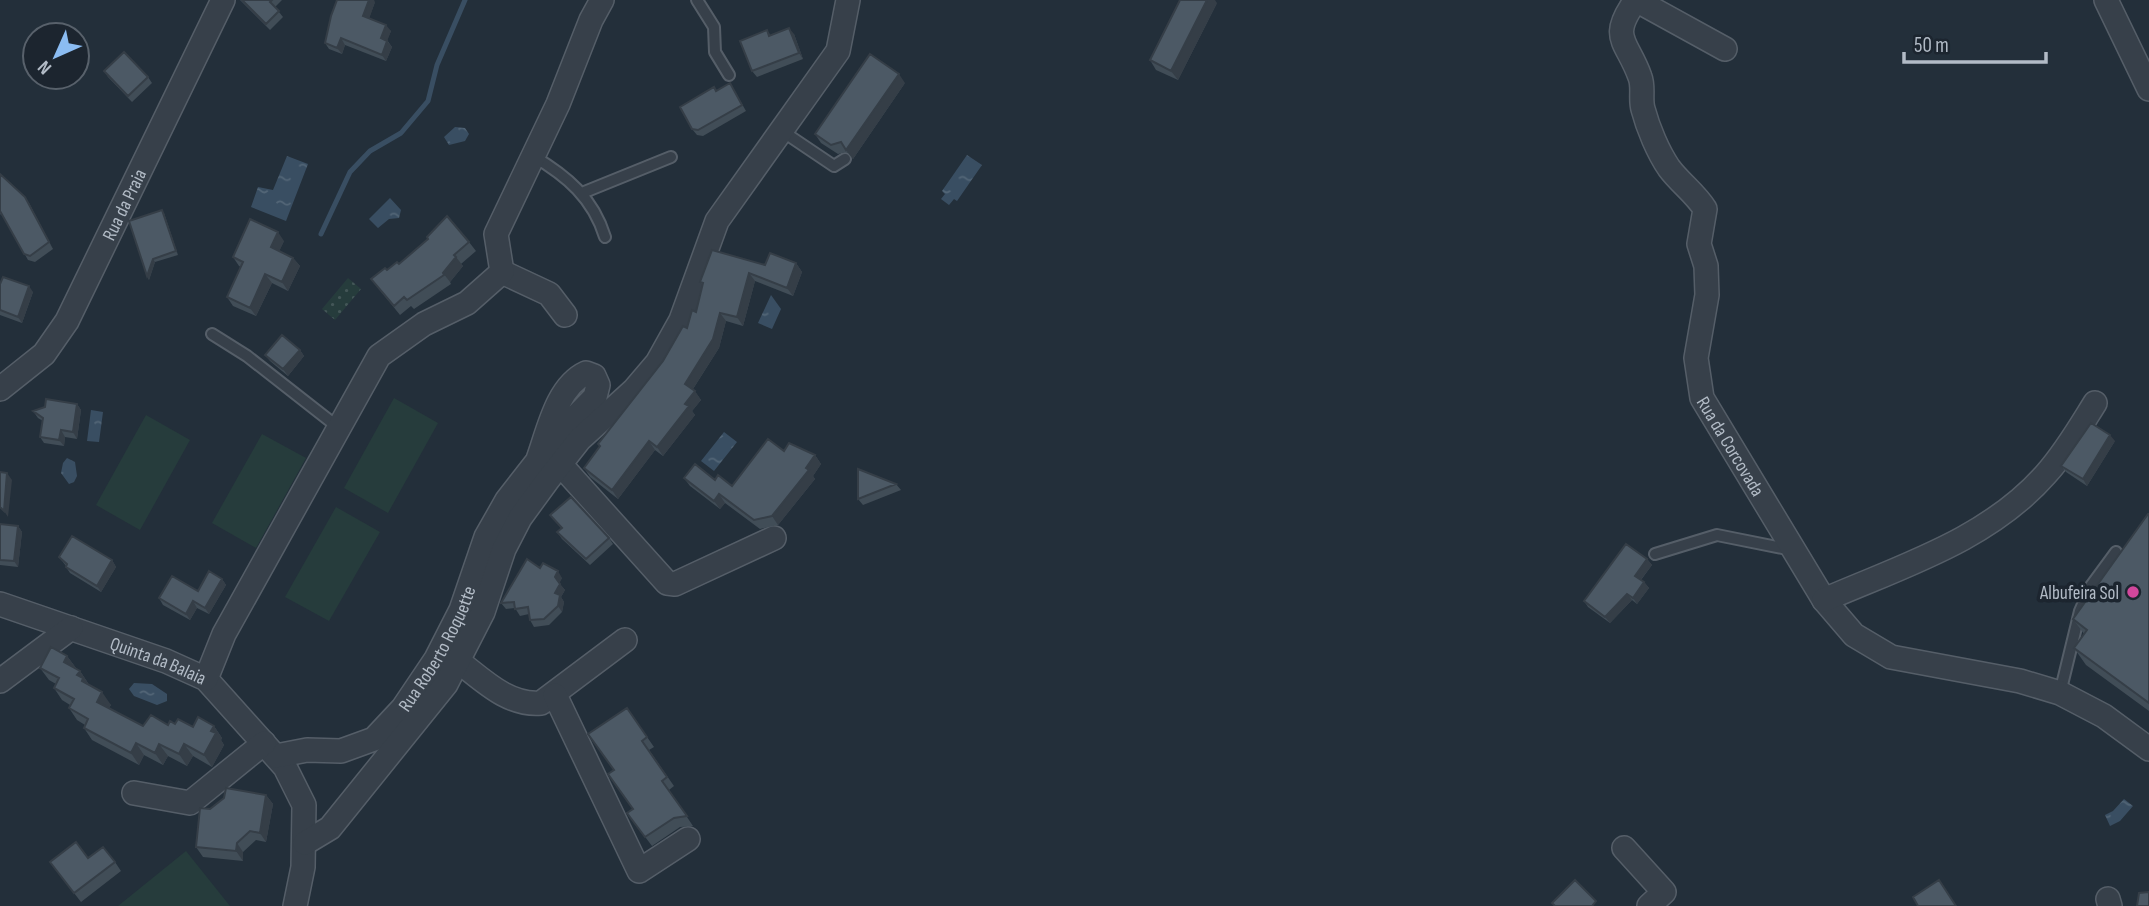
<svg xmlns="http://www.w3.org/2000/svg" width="2149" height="906" viewBox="0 0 2149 906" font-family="'Sofia Sans Condensed',sans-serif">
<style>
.green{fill:url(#green-dots)}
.pitch{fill:#263c3c}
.water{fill:url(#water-ripples)}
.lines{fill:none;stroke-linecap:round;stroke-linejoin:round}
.stream{stroke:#394e62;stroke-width:5}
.service-casing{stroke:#555e68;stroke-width:14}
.minor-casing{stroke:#555e68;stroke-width:26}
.service{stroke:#37404a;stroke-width:10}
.minor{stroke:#37404a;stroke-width:23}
.wall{fill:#414d57}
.shaded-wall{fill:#353e47}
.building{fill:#4c5965;stroke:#353e47;stroke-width:2}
.hotel-dot{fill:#d1479c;stroke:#1c252f;stroke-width:2.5}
.labels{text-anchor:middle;stroke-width:7;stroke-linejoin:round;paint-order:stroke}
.street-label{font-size:19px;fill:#b2bbc6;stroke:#1c252f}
.poi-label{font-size:19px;fill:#b2bbc6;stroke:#1c252f;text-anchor:end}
</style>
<defs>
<pattern id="green-dots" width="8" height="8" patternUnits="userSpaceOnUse" patternTransform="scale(1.75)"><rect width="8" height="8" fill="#263c3c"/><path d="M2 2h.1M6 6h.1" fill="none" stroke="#435657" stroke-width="1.8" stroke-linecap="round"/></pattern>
<pattern id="water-ripples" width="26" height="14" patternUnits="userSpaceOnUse" patternTransform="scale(1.75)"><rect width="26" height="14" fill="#394e62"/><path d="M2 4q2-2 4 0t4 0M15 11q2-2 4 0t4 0" fill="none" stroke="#536677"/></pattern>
</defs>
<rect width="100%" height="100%" fill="#232f3a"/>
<path class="green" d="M 348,278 L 361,289 L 335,320 L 322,309 Z"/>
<path class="pitch" d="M 394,398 L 438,423 L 388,513 L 344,488 Z
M 146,415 L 190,440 L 140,530 L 96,505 Z
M 262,434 L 306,458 L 256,548 L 212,523 Z
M 336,507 L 380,532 L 329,621 L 285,597 Z
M 186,851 L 230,906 L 118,906 Z"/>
<path class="water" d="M 455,127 L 465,128 L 469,134 L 465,141 L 449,145 L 444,137 Z
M 967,155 L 982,165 L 957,201 L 954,199 L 949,205 L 941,199 L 945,194 L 942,191 Z
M 287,156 L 308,164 L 286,221 L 251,207 L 258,187 L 273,190 Z
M 390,198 L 401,210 L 399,218 L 389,219 L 378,228 L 369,219 Z
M 771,295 L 781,309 L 772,329 L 758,323 Z
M 91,410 L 103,412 L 99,442 L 87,441 Z
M 724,432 L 737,442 L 714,471 L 701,461 Z
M 67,458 L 75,462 L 77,476 L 74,482 L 69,484 L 61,473 L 63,463 Z
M 134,683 L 152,684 L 167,694 L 167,701 L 157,705 L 134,696 L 129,689 Z
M 2124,799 L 2133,806 L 2120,821 L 2110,826 L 2105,815 L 2113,811 Z"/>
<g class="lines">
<path class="stream" d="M 321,234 L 350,172 L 370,151 L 401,133 L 428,101 L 437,65 L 465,0"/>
<g class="service-casing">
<path id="service" d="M 697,0 L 714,27 L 715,52 L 729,75
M 782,131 L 834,166 L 845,159
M 533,156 C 567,176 593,198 605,237
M 582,193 L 671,157
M 212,334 L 247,356 L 339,428
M 1655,554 L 1717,535 L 1792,550
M 2060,693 L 2080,611 L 2091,586 L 2116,552"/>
</g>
<g class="minor-casing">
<g id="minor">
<path d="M 2106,0 L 2149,89"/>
<path id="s1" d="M 1725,49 L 1636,0 C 1608,39 1627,40 1640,77 C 1644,87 1640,99 1643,109 C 1648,128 1658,152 1669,168 C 1680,183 1695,193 1705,209 L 1699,244 L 1706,266 L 1707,295 L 1696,358 L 1702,398 L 1824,600 L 1854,635 L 1891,657 L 2020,681 L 2060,693 L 2104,716 L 2149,749"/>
<path d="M 502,272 L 549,294 L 565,315"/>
<path id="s2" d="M 0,389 L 44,354 L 67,321 L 223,0"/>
<path d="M 560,464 L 667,583 L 675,584 L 774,538"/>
<path d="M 1824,600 C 1902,566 1988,540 2046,474 C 2065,453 2080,427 2095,403"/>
<path id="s3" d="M 0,604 L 166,661 L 206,679 L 285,767 L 304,805 L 303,867 L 295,906"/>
<path d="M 458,661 C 483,680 508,706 541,703 L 625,640"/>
<path d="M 206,679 L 224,634 L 379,356 L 424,324 L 467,303 L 502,272 L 496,234 L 558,104 L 591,20 L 602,0"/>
<path d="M 0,681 L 71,628"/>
<path d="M 555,695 L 639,871 L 688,839"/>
<path id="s4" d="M 276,756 L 307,750 L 341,751 L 374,739 L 403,708 L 436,659 L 461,610 L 486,537 L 507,500 L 557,436 L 595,397 L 598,385 L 594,376 L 586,373 C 556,387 548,433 537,462"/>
<path d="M 134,793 L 190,803 L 264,743"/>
<path d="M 305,843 L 330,828 L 446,684 L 483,612 L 504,549 L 520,518 L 547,481 L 580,439 L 634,390 L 657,363 L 681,320 L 717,221 L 838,51 L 848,0"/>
<path d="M 1624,848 L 1664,892 L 1649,906"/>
<path d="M 2108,899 L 2110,906"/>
</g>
</g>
<use href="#service" class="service"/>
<use href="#minor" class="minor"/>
</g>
<path class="wall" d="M 240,0 L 282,0 L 275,7 L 283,17 L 270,30 Z
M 375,2 L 369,18 L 391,31 L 387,40 L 392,47 L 386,61 L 345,45 L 342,54 L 329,49 L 325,43 Z
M 1217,3 L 1178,80 L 1156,70 L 1150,60 Z
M 767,30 L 771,36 L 794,34 L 803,59 L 757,77 L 752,71 Z
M 104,71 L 148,77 L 152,83 L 132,102 L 108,77 Z
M 905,83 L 853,159 L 847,152 L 838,154 L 821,143 L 815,134 Z
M 734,90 L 746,111 L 703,136 L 697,135 L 692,129 L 716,91 Z
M 0,174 L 29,203 L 53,249 L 35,262 L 28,260 L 4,217 L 0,214 Z
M 164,213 L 178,255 L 155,262 L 149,280 L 147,276 Z
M 284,241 L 279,251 L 293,258 L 300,266 L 288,291 L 272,283 L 256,316 L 233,306 L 227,297 L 241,267 L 239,266 L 233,257 Z
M 469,242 L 476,251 L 461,264 L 463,266 L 450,282 L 451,284 L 414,309 L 411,306 L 400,315 L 371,279 L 399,264 Z
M 796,263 L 802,272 L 793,296 L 755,281 L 743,326 L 726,321 L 719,348 L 693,389 L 701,400 L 692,411 L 695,415 L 663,456 L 655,450 L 618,499 L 590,477 L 584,468 L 600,447 L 598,444 L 663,361 L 687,328 L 696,312 L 703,285 L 700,282 Z
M 0,284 L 33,292 L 22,323 L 0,315 Z
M 300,350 L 304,356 L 288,376 L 270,361 L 265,355 Z
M 77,404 L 81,410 L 77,439 L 65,437 L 64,446 L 44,443 L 40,437 L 43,421 L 38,418 L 33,411 Z
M 2115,441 L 2087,486 L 2066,472 L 2061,466 Z
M 784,451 L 815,455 L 821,464 L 813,476 L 815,479 L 778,525 L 760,529 L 725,503 L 720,509 L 690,486 L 684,478 L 715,480 L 732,486 Z
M 896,484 L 901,490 L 863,505 L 858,499 Z
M 2149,514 L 2149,711 L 2086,665 L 2074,648 L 2084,634 L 2073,619 Z
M 550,515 L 609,538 L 613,544 L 590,565 L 562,539 L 557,532 L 562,529 Z
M 0,524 L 18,526 L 22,532 L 18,567 L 0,565 Z
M 59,557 L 112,560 L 116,567 L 101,592 L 70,573 L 66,567 L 66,566 Z
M 1647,559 L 1652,565 L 1641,580 L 1644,582 L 1649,588 L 1637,604 L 1632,600 L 1610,623 L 1588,607 L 1584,601 Z
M 540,568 L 562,578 L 559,583 L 565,590 L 561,597 L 564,602 L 562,612 L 549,625 L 534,627 L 530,620 L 529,614 L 520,616 L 515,608 L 506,609 L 501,603 Z
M 222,579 L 226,585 L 209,614 L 197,608 L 190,620 L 163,605 L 159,598 L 198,591 Z
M 67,656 L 76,668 L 80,671 L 88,683 L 88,685 L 111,705 L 109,708 L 143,726 L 175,724 L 193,727 L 214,726 L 222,738 L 221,740 L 224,745 L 212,767 L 193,756 L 187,766 L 168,756 L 163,765 L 144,755 L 139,765 L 92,740 L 84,728 L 85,725 L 77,720 L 69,708 L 70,705 L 62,700 L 54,688 L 56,684 L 49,680 L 40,668 Z
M 627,708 L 654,747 L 649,750 L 674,786 L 669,790 L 693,826 L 680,827 L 652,846 L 627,813 L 633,809 Z
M 266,795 L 273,804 L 266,842 L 256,840 L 243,852 L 243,861 L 203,857 L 196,847 L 210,809 Z
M 50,862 L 115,862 L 121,871 L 81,902 Z"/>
<path class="shaded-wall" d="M 369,0 L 374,0 L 375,2 L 368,22 L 363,16 Z
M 1207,0 L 1215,0 L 1217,3 L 1178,80 L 1171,71 Z
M 386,25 L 391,31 L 386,44 L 381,38 Z
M 789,28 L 794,34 L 803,59 L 799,53 Z
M 341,38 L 345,45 L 342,54 L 337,48 Z
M 387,41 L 392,47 L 386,61 L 382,55 Z
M 899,74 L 905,83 L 853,159 L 846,150 Z
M 25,197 L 29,203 L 53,249 L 49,242 Z
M 162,210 L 164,213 L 178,255 L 176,251 Z
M 278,232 L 284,241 L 277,256 L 271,247 Z
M 456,257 L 463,266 L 450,282 L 443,273 Z
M 293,258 L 300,266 L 288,291 L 282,282 Z
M 153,259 L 155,262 L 149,280 L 147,276 Z
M 796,263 L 802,272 L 793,296 L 787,288 Z
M 749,273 L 755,281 L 743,326 L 737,317 Z
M 265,274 L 272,283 L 256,316 L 250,308 Z
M 29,286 L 33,292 L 22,323 L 18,317 Z
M 720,313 L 726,321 L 719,348 L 691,392 L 685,384 Z
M 300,350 L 304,356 L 288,376 L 283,369 Z
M 695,391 L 701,400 L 692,411 L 695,415 L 663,456 L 657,447 L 685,404 Z
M 77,404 L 81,410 L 77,439 L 73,432 Z
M 61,430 L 65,437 L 64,446 L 59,440 Z
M 2110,435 L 2115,441 L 2087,486 L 2083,479 Z
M 649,441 L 655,450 L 618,499 L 612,490 Z
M 815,455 L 821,464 L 813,476 L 815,479 L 778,525 L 772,516 Z
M 7,473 L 12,480 L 8,517 L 4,511 Z
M 719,494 L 725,503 L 720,509 L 714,501 Z
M 18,526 L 22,532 L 18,567 L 14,561 Z
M 1647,559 L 1652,565 L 1639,582 L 1635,576 Z
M 112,560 L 116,567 L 101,592 L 97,586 Z
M 558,571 L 562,578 L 559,584 L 555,577 Z
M 222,579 L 226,585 L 209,614 L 205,608 Z
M 1644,582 L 1649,588 L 1637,604 L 1633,598 Z
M 560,584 L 565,590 L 561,597 L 564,602 L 562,612 L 558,606 L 555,593 Z
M 1627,594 L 1632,600 L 1610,623 L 1605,617 Z
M 193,601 L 197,608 L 190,620 L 186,614 Z
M 67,656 L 76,668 L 64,662 Z
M 80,671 L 88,683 L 87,684 L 90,694 L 77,675 Z
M 102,692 L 111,705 L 105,714 L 97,702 Z
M 214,726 L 222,738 L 221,740 L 224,745 L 212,767 L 204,755 Z
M 136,743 L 144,755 L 139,765 L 131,753 Z
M 159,744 L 168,756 L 163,765 L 155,753 Z
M 184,744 L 193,756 L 187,766 L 179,754 Z
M 266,795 L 273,804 L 266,842 L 260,833 Z
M 237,843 L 243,852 L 243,861 L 236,851 Z"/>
<path class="building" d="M 242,0 L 272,0 L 270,2 L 279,11 L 266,24 Z
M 337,0 L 369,0 L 363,16 L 386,25 L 381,38 L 387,41 L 382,55 L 341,38 L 337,48 L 325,43 L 331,16 Z
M 1180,0 L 1207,0 L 1171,71 L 1150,60 Z
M 789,28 L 799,53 L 752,71 L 740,41 L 767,30 L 769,36 Z
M 124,52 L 148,77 L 128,96 L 104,71 Z
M 870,54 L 899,74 L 846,150 L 841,142 L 831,145 L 815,134 Z
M 730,83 L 742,105 L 698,130 L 692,129 L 680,107 L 714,87 L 716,91 Z
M 0,174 L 25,197 L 49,242 L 30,256 L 24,254 L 0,211 Z
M 162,210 L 176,251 L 153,259 L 147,276 L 129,221 Z
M 447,216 L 469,242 L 454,255 L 456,257 L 443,273 L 444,275 L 407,300 L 404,297 L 394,306 L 371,279 L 385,268 L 387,270 L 397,262 L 399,264 L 428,239 L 427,237 Z
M 250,219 L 278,232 L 271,247 L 293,258 L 282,282 L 265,274 L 250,308 L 227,297 L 243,262 L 233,257 Z
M 712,250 L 765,265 L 770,253 L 796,263 L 787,288 L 749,273 L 737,317 L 720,313 L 713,339 L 685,384 L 695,391 L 685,404 L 689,406 L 657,447 L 649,441 L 612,490 L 584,468 L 600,446 L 598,444 L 663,361 L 683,326 L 687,328 L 692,310 L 696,312 L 703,283 L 700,282 Z
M 3,277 L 29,286 L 18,317 L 0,310 L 0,284 Z
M 282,335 L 300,350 L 283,369 L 265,355 Z
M 46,399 L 77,404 L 73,432 L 61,430 L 59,440 L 40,437 L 43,418 L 33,411 L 45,407 Z
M 2091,423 L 2110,435 L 2083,479 L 2061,466 Z
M 768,439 L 784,451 L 789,443 L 815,455 L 806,468 L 809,470 L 772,516 L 754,520 L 719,494 L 714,501 L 684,478 L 695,464 L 715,480 L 718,475 L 732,486 Z
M 858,469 L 896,484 L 858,499 Z
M 0,472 L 7,473 L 4,511 L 0,507 Z
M 571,497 L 609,538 L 586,559 L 557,532 L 562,528 L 550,515 Z
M 2148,514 L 2149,514 L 2149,703 L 2074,648 L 2087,630 L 2073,619 Z
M 0,524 L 18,526 L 14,561 L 0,560 Z
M 72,536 L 112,560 L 97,586 L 66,567 L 67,564 L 59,557 Z
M 1626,544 L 1647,559 L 1635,576 L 1644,582 L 1633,598 L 1627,594 L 1605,617 L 1584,601 Z
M 527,559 L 540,568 L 543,563 L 558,571 L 555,577 L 560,584 L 555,593 L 560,595 L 558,606 L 544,619 L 530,620 L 528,607 L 515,609 L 514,602 L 501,603 Z
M 209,571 L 222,579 L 205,608 L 193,601 L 186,614 L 159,598 L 172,576 L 198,591 Z
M 51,647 L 67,656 L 64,662 L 80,671 L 77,675 L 83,678 L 82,681 L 102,692 L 97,702 L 143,726 L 151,715 L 168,725 L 170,721 L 175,724 L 178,719 L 193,727 L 198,717 L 214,726 L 211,731 L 216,733 L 204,755 L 184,744 L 179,754 L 159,744 L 155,753 L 136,743 L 131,753 L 84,728 L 88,719 L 69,708 L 74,699 L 54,688 L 59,678 L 40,668 Z
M 627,708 L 647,737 L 642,741 L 667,777 L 662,781 L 687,816 L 674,818 L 645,837 L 627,813 L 633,809 L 608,774 L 614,770 L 588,734 Z
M 226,788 L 266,795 L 260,833 L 250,831 L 237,843 L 236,851 L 196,847 L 200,808 L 210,809 L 224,798 Z
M 76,842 L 88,858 L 103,847 L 115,862 L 74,893 L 50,862 Z
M 1575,880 L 1596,901 L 1592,906 L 1555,906 L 1552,903 Z
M 1939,880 L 1956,906 L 1918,906 L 1913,897 Z
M 2149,892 L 2149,906 L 2137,906 L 2139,893 Z"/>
<circle class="hotel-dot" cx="2133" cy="592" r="7"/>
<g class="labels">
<g class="street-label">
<text dy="7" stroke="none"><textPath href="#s2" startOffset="226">Rua da Praia</textPath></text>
<text dy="7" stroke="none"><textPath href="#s1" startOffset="586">Rua da Corcovada</textPath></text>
<text dy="7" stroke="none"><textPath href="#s4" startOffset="212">Rua Roberto Roquette</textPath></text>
<text dy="7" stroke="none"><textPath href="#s3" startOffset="168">Quinta da Balaia</textPath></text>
</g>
<g class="poi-label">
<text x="2119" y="599">Albufeira Sol</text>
</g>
</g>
<g transform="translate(56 56) rotate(225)"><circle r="33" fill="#1c252f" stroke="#58616b" stroke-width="2"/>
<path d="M0-5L12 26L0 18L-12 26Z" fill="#8bbcf2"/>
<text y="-10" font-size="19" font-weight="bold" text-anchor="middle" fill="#b2bbc6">N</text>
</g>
<path d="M1904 52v10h142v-10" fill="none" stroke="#b2bbc6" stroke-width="3.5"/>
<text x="1914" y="52" font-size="21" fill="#b2bbc6" stroke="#1c252f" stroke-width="5" paint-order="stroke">50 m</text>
</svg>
